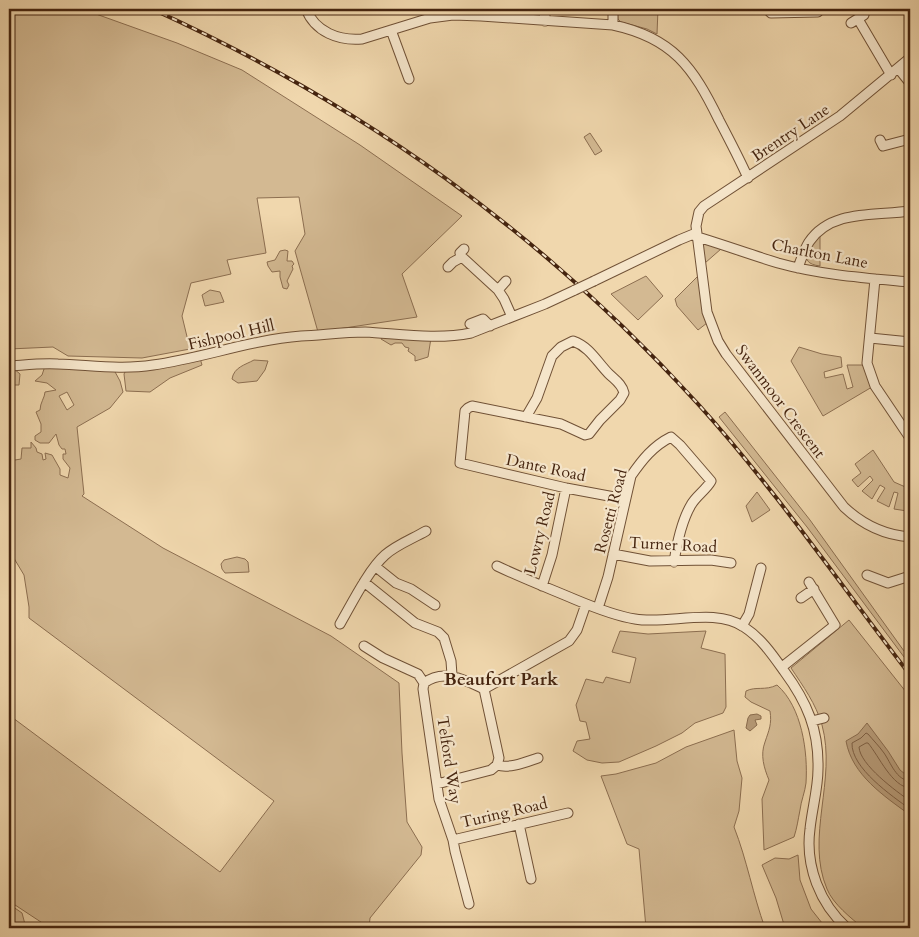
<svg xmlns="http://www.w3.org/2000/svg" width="919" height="937" viewBox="0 0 919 937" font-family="Cardo,serif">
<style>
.green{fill:#d3b992;stroke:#8c6e50;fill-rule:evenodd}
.water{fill:#b69a77;stroke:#896b4d}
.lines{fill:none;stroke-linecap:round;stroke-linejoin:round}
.shore{stroke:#7e5f43;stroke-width:1}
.minor-casing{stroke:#705136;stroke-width:11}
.minor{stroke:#f5e5ca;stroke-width:9}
.rail-casing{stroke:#45240f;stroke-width:4}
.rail{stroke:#f5e5ca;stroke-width:2;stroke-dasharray:5.5;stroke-linecap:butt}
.minor-bridge-casing{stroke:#705136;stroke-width:11;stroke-linecap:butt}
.minor-bridge{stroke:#f5e5ca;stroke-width:9}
.labels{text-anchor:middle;stroke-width:4.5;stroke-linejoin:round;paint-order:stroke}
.street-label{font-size:16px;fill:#45240f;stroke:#f5e5ca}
.neighbourhood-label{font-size:18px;font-weight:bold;fill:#45240f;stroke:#f5e5ca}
</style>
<rect width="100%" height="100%" fill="#f0d7ad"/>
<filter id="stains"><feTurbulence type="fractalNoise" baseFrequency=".004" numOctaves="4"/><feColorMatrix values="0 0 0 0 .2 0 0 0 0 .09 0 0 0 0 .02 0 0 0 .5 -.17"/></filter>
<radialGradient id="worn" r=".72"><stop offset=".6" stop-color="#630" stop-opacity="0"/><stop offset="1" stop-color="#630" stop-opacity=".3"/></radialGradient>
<path class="green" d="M 9,9 L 68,9 L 96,14 L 177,43 L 242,70 L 360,145 L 462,216 L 402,274 L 417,317 L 318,332 L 295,251 L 305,234 L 299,197 L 257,198 L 266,253 L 227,260 L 231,274 L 191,283 L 182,316 L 190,349 L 142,358 L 68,356 L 53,347 L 9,349 Z
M 617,9 L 658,9 L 657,34 L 647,29 L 621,22 L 618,19 Z
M 590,133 L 602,151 L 595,155 L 584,137 Z
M 820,234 L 820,266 C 795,263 811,246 820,234 Z
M 705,242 L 721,249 L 705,263 L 702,245 Z
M 285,250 L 288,251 L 287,261 L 292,261 L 294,264 L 292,266 L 293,269 L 287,281 L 289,285 L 287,289 L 283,288 L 280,277 L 280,271 L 272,272 L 268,266 L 267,262 L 275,260 L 280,251 Z
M 646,276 L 663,296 L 638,320 L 611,294 Z
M 698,276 L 707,323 L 698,330 L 677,306 L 675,299 Z
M 210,290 L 220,292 L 224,302 L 205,306 L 202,295 Z
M 383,336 L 431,338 L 428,357 L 415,361 L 415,356 L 408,351 L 409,348 L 405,347 L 402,343 L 395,343 L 391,345 L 381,339 Z
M 799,347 L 822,354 L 841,357 L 842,367 L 824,372 L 825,378 L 843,374 L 847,389 L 853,387 L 847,365 L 864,365 L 872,387 L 823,416 L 791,361 Z
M 200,358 L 202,365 L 170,378 L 150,392 L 126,391 L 124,374 L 126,370 Z
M 254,360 L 268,361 L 265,370 L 257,381 L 238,383 L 232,379 C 234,367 245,365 254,360 Z
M 45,366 L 114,370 L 120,381 L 123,392 L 110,408 L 77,427 L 84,494 L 82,496 L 163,548 L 331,636 L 399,683 L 402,753 L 407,822 L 422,847 L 421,855 L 370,918 L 369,928 L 50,928 L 9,901 L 9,715 L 220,872 L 274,801 L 29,618 L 29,607 L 24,575 L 9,550 L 9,461 L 21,459 L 22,448 L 31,448 L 31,442 L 36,448 L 37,452 L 42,454 L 43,460 L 46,459 L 45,453 L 52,455 L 60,469 L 60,475 L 68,478 L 70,468 L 63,459 L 63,454 L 66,454 L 65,449 L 62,449 L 59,445 L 56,434 L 49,443 L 40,443 L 35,440 L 35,436 L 41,432 L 41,424 L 36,412 L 40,410 C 40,403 45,397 45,392 L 56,390 L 47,383 L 35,381 L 42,375 ZM 67,392 L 74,405 L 67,410 L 59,396 Z
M 9,368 L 13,368 L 20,374 L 19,385 L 9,385 Z
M 725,412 L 810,520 L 904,651 L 910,648 L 910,665 L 807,527 L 719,417 Z
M 873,450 L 894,482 L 910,489 L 907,511 L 894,509 L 898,493 L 894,492 L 889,507 L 877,501 L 885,488 L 880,485 L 872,499 L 862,491 L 873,480 L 870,476 L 858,487 L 852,480 L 861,473 L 855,464 Z
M 757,492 L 770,510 L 752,522 L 746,506 Z
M 237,557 L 245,559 L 248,562 L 249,572 L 225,573 L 222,569 L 221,564 L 224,560 Z
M 849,620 L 910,697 L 910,928 L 863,928 C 851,918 833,904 827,889 C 805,837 837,780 822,725 C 816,704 803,686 791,668 Z
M 620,631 L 648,634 L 706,631 L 701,648 L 725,654 L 726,707 L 723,713 L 695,723 L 682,733 L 656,746 L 619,762 L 602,763 L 587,760 L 573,751 L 577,741 L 590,739 L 586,722 L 580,721 L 576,705 L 586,679 L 603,683 L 606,677 L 630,683 L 636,658 L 612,652 Z
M 777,685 C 802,707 808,752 806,783 C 805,792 801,801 800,810 C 798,820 797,828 794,837 L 764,850 L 762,799 L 769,780 C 764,768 760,755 765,742 C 769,730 772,724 770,711 L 751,702 L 745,697 L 746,691 C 756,686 765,691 777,685 Z
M 734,730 L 737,761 L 742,778 L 739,811 L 734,827 C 747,860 753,895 765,928 L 646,928 L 639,849 L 627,844 L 601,776 L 616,774 L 656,763 L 686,747 Z
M 798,855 L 800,880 L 811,909 L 826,928 L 785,928 L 776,898 L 762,865 L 775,858 L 789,859 Z
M 9,904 L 22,913 L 26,928 L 9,928 Z"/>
<path class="water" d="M 757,714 L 761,716 L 761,719 L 755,720 L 757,725 L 750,731 L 746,728 L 748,718 L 750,715 Z
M 867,723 L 888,751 L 900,770 L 910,778 L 910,815 C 884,796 852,775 846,741 L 858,734 Z
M 607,923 L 620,925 L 623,928 L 548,928 L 548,927 L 593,927 Z"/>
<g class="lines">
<path class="shore" d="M 910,781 C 896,780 891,763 884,753 C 879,746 873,740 868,734 L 866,733 L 861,738 L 852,743 C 851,768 892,796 910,809
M 910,788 C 892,787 879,756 868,743 L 866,743 L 859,747 C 860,765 896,791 910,801"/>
<g class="minor-casing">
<path id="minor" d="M 306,9 C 315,32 339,41 362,39 L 430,18 L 453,15 L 481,16 L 613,25 C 673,38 693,67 719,120 C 729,139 739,158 748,178
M 767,9 L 771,13 L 818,12
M 858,19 L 891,75
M 545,21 L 545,9
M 851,23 L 864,15
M 613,25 L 613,9
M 391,30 L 409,79
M 910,58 L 840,116 L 704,206 L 699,212 L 696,226 L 707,312 L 718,341 L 726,354 L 844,507 C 863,525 884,535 910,537
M 898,68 L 910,83
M 880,140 L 883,146 L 910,139
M 697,238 L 701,238 C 727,246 752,255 778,263 C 821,275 866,278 910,282
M 462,257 L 498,290 L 504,299 L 512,317
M 448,267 L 453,262 L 462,257 L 460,253 L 464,249
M 798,268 C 801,259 804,250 809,242 C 831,209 876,216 910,211
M 875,279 L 867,363 L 875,386 L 910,438
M 594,281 L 679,240 L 696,233
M 498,290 L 506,281
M 470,324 L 483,319 L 490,326
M 870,338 L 910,342
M 9,366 C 25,365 41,363 58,364 C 90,365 121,370 153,365 C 203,358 250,340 301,336 C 322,335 344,332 365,332 C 400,334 437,340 471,333 L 545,304 L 575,290
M 526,417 L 537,398 L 552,356 L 561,347 L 573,341 C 590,347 597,362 609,374 C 615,380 622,384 624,393 L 620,400 L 600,420 L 589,434 L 585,435 L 561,424 L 472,406 L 468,408 L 465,411 L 460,463 L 566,488 L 625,499
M 613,554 L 650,561 L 711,560 L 731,563
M 497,566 C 522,578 548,588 574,599 C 593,607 615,616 635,619 C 668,625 715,607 744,627 C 761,638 772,654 784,671 C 807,702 819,730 818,769 C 818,789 812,809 810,829 C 805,866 820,904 847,928
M 376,567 L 396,583 L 411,589 L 435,605
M 867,575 L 888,583 L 910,576
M 364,582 L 415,623 L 438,632 L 444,638 L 451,661 L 452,675
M 542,586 L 552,555 L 566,488
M 801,598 L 814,589
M 598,608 L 608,577 L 631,476 C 642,460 653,446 671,437 L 680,445 L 711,481 C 706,490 696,496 691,505 C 681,522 677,543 674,562
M 340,624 C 351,605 369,569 385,555 C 396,545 412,539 426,531
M 742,626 L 749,614 L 761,568
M 364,646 L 383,658 L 418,674 L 424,683
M 782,667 L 835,625 L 809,582
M 484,689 L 569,641 L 577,630 L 586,604
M 812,721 L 824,718
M 497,765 C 510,769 526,762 538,758
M 437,784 L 491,770 L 497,765 L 499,758 L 484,689
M 519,824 L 531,879
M 453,840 L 568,813
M 469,904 L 455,851 L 453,840 L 439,799 L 423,689 L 424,683 C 444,668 465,680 484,689"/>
</g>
<use href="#minor" class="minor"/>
<g class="rail-casing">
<path id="rail" d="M 152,9 C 363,105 542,233 698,404 C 775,489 840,584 910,675"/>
</g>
<use href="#rail" class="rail"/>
<g class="minor-bridge-casing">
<path id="minor-bridge" d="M 575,290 L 594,281"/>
</g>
<use href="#minor-bridge" class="minor-bridge"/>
</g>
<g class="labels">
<g class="street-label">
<text transform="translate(790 132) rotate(-34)" y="6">Brentry Lane</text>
<text transform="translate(820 253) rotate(11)" y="6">Charlton Lane</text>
<text transform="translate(231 334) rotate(-13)" y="6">Fishpool Hill</text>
<text transform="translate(781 401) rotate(53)" y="6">Swanmoor Crescent</text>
<text transform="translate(546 467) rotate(12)" y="6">Dante Road</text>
<text transform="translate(610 511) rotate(-75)" y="6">Rosetti Road</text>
<text transform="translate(539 533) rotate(-76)" y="6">Lowry Road</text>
<text transform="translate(673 544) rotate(3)" y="6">Turner Road</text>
<text transform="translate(450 760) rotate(81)" y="6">Telford Way</text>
<text transform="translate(504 812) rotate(-13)" y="6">Turing Road</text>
</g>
<g class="neighbourhood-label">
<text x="501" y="685">Beaufort Park</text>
</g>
</g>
<rect width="919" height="937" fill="none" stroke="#f0d7ad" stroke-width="30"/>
<rect x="10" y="10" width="899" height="917" fill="none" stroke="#45240f" stroke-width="2.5"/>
<rect x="15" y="15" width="889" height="907" fill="none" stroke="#45240f"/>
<rect width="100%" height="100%" filter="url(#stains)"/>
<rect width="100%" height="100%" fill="url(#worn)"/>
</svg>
